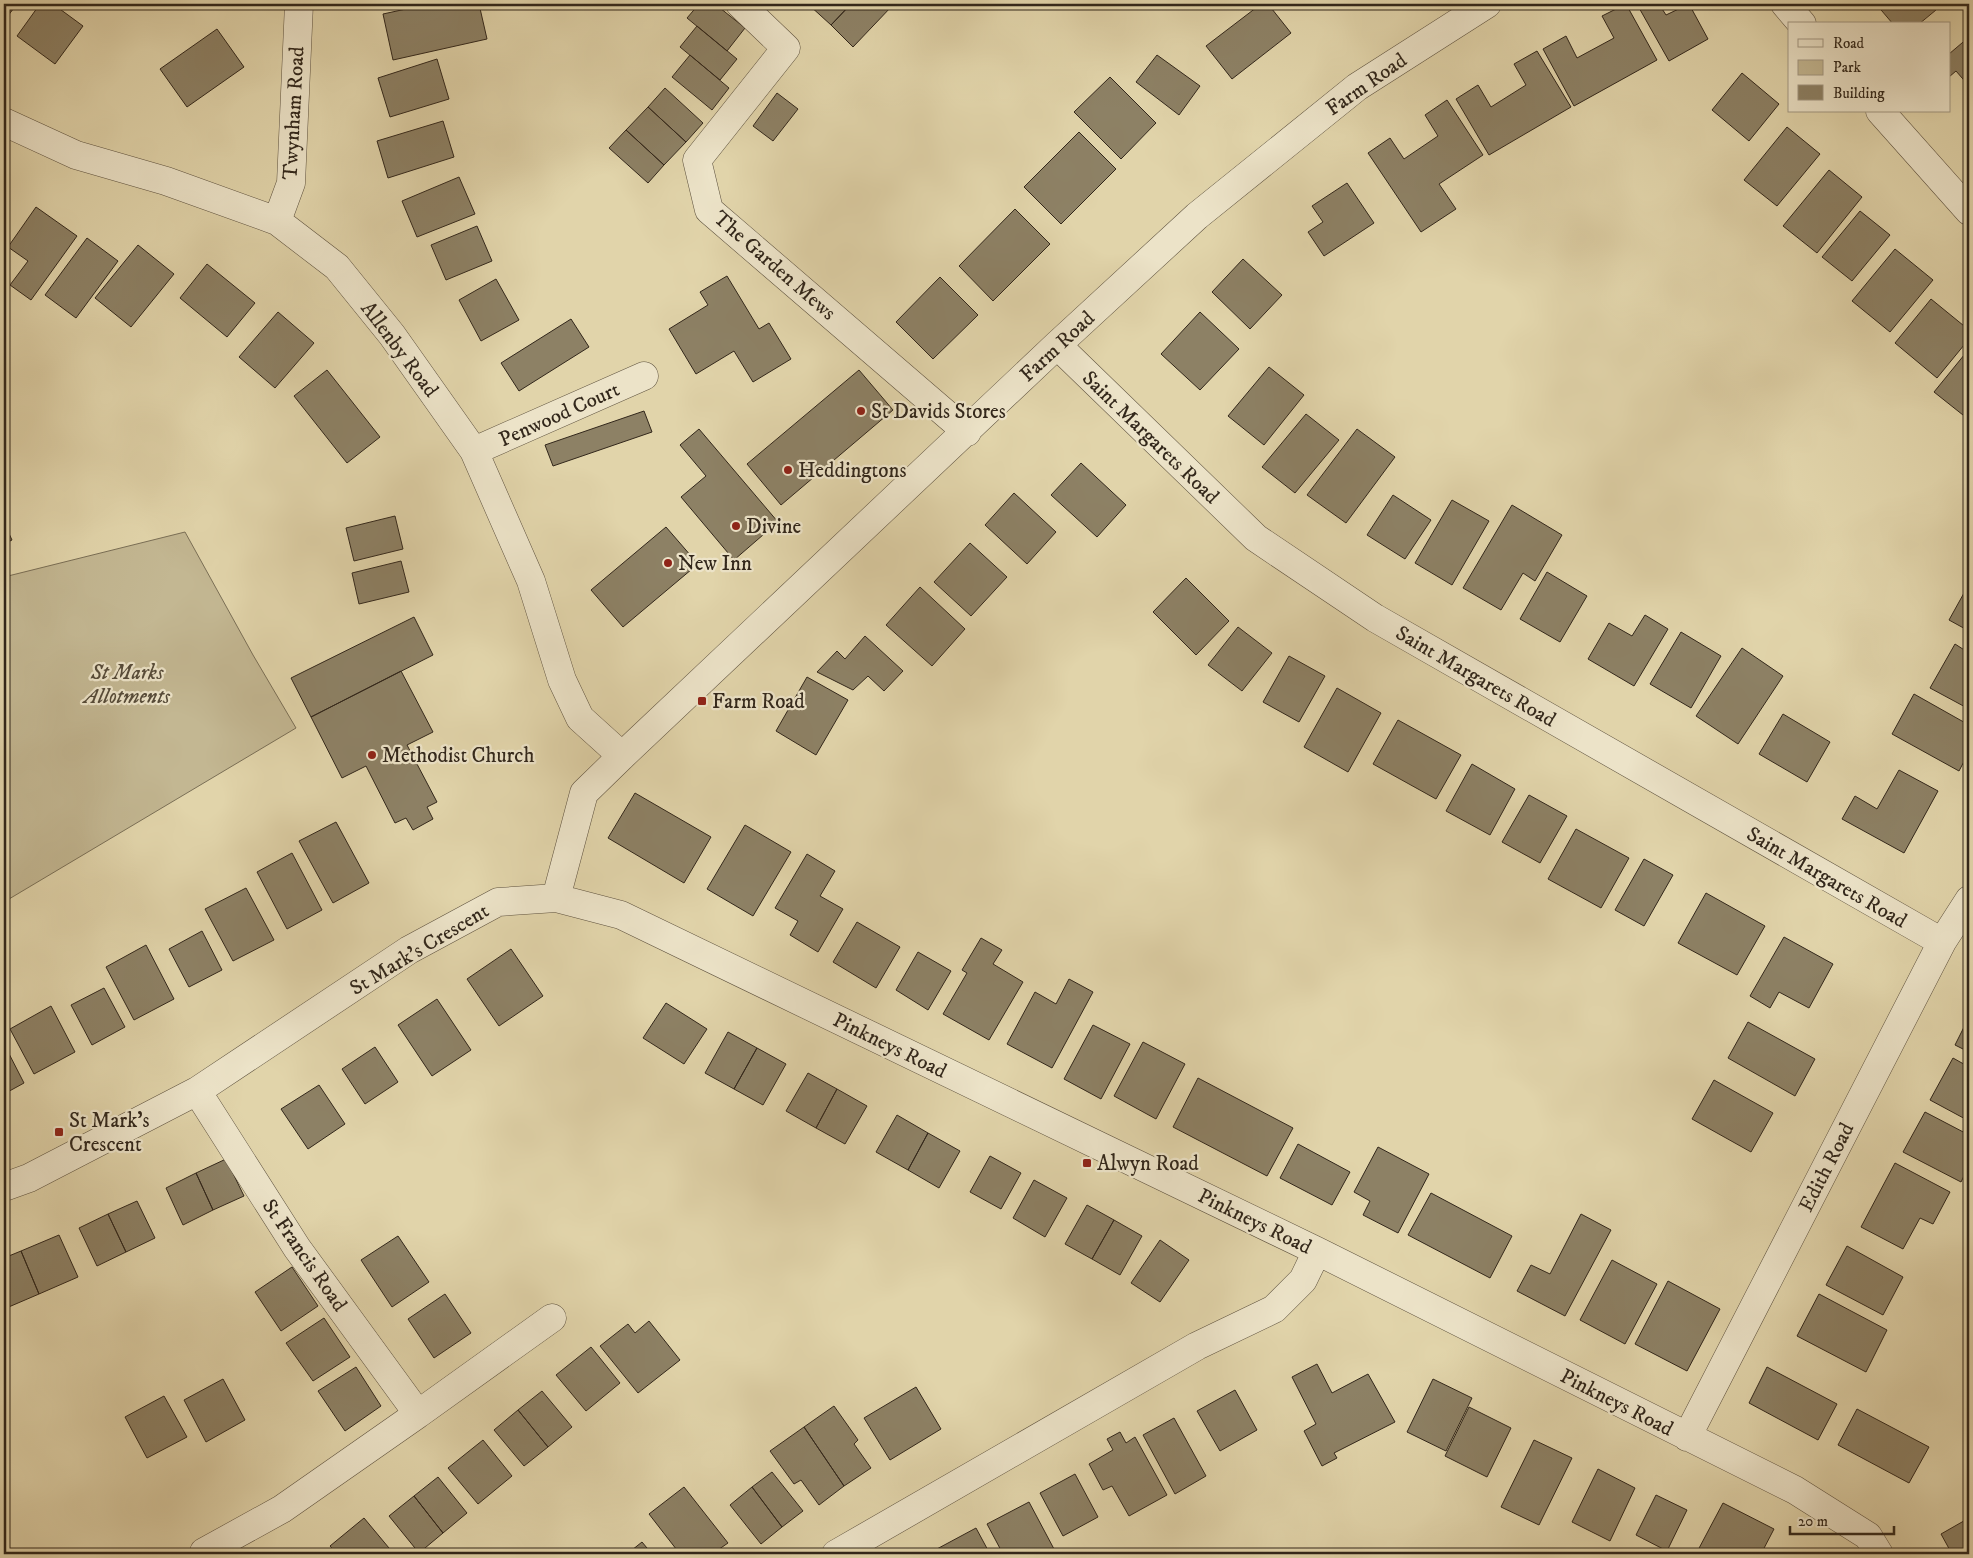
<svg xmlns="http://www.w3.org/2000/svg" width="1973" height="1558" viewBox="0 0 1973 1558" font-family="'IM FELL DW Pica',serif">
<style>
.green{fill:#c3b792;stroke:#7a6f56}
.building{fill:#8d8165;stroke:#32271b}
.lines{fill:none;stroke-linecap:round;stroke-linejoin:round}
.minor-casing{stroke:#5e523f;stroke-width:29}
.minor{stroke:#ece3c8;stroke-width:28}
.poi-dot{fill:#8f2418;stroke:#ece3c8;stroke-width:2}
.labels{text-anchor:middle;stroke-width:4.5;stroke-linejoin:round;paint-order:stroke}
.street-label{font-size:21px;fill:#32271b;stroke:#ece3c8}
.poi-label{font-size:21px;fill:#32271b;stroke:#ece3c8;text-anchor:start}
.park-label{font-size:21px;font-style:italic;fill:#564b39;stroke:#ece3c8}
</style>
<rect width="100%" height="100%" fill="#e1d4aa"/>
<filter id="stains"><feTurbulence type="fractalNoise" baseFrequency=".004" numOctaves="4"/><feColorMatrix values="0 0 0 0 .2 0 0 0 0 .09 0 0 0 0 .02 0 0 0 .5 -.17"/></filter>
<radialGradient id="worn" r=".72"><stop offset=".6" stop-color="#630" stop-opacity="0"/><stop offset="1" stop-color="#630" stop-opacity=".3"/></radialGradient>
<path class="green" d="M 185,532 L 253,655 L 296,728 L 4,902 L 4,577 Z"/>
<path class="building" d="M 4,4 L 17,4 L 4,21 Z
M 40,4 L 53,4 L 83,26 L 55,64 L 17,36 Z
M 429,4 L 479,4 L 487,39 L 393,60 L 383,14 Z
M 699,4 L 715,4 L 745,28 L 727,51 L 687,18 Z
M 811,4 L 851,4 L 831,25 L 809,5 Z
M 851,4 L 890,4 L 892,6 L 853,47 L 831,25 Z
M 1261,4 L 1268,4 L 1291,33 L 1232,79 L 1206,46 Z
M 1626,4 L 1657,60 L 1574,106 L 1543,49 L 1566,36 L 1577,58 L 1614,38 L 1602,16 Z
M 1643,4 L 1659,4 L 1666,15 L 1689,4 L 1708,39 L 1669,61 L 1638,6 Z
M 1876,4 L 1931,4 L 1936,10 L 1919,24 L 1893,24 Z
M 697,26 L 737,59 L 720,80 L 680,47 Z
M 217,29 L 244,67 L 187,107 L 160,69 Z
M 1969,37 L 1969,86 L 1956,71 L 1949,77 L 1949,54 Z
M 1537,51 L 1571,107 L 1489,155 L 1456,99 L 1478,85 L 1491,107 L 1526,85 L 1514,64 Z
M 690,55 L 729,88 L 712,110 L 672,77 Z
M 1157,55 L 1200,86 L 1179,115 L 1136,82 Z
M 437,59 L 449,99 L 390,117 L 378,78 Z
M 1742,73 L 1779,104 L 1749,141 L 1712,110 Z
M 1110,77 L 1156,123 L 1121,159 L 1074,112 Z
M 665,88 L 703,123 L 686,142 L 648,107 Z
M 777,93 L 798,109 L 773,141 L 753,126 Z
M 1447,100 L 1483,155 L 1439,184 L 1456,209 L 1421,232 L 1368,153 L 1390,138 L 1404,159 L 1438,136 L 1425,115 Z
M 648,107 L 686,142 L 664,165 L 626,130 Z
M 443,121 L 454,157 L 388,178 L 377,141 Z
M 1787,127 L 1820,154 L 1777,206 L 1744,180 Z
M 626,130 L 664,165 L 648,183 L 609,148 Z
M 1079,132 L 1116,169 L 1061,224 L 1024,187 Z
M 1829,170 L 1862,197 L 1817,253 L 1783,226 Z
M 459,177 L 475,214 L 417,237 L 402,201 Z
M 1347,183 L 1374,223 L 1324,256 L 1308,232 L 1323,222 L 1312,206 Z
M 36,207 L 77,236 L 31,300 L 10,285 L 28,261 L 8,247 Z
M 1015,209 L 1050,244 L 993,301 L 959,266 Z
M 1860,211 L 1890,235 L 1852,281 L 1822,257 Z
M 477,226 L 492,261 L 446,280 L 431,245 Z
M 87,238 L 118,261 L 76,318 L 45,295 Z
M 138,245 L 174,274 L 131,327 L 95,298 Z
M 1895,249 L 1933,280 L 1890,332 L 1852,301 Z
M 1243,259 L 1282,295 L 1250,329 L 1212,292 Z
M 207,264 L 255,303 L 227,337 L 180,298 Z
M 727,276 L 759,329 L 769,323 L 791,359 L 753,382 L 734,351 L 696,374 L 669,329 L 708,305 L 700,292 Z
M 940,277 L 978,315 L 933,359 L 896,322 Z
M 496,279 L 519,320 L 481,341 L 459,300 Z
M 1931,299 L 1969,330 L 1969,339 L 1937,378 L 1895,343 Z
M 278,312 L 314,343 L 275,388 L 239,357 Z
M 1200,312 L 1239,349 L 1200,390 L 1161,354 Z
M 571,319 L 589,347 L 519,391 L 501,363 Z
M 1969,349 L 1969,418 L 1968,419 L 1934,392 Z
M 1269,367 L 1304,395 L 1264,445 L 1228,416 Z
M 327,370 L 380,437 L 347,463 L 294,396 Z
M 859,370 L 893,410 L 781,505 L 747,464 Z
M 644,411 L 652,432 L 553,466 L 545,445 Z
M 1306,414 L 1339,440 L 1295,493 L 1262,467 Z
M 699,429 L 778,522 L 734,560 L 681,497 L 706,476 L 680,445 Z
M 1357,429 L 1395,457 L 1346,523 L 1307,495 Z
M 1081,463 L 1126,505 L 1097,537 L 1051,495 Z
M 1014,493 L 1056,532 L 1027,564 L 985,525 Z
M 1393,495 L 1431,520 L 1405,559 L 1367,535 Z
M 1452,500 L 1489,521 L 1452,585 L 1415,563 Z
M 1512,505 L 1562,535 L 1535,581 L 1523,573 L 1501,610 L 1463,588 Z
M 395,516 L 403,549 L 354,561 L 346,528 Z
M 4,523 L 12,540 L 4,544 Z
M 666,527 L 698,564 L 623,627 L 591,590 Z
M 970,543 L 1007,577 L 971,616 L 934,582 Z
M 401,561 L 409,592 L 359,604 L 352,573 Z
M 1547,572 L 1587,596 L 1560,642 L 1520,619 Z
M 1186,578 L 1229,621 L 1196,655 L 1153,612 Z
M 1969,584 L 1969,631 L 1949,620 Z
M 920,587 L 965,629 L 932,666 L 886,625 Z
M 1645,615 L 1668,629 L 1634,686 L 1588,659 L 1609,623 L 1632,636 Z
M 414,617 L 433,655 L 311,717 L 291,678 Z
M 1238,627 L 1272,653 L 1242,691 L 1208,665 Z
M 1681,632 L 1721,656 L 1691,708 L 1650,684 Z
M 865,636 L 903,671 L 884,691 L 868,676 L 853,690 L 817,672 L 837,651 L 845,659 Z
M 1955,644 L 1969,653 L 1969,709 L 1930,688 Z
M 1742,648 L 1783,676 L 1738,744 L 1696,716 Z
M 1289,656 L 1325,676 L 1299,722 L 1263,702 Z
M 401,671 L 433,732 L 407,745 L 437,802 L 427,807 L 433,819 L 413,830 L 406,818 L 395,823 L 366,766 L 342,778 L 311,717 Z
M 807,677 L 848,700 L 816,755 L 776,731 Z
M 1337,688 L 1381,713 L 1348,772 L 1304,747 Z
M 1914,694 L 1969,725 L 1969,752 L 1959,771 L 1892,734 Z
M 1783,714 L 1830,742 L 1807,782 L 1759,754 Z
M 1398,720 L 1461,755 L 1436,799 L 1373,764 Z
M 1472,764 L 1515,789 L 1490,835 L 1446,811 Z
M 1899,770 L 1938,791 L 1904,853 L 1842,819 L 1855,796 L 1877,809 Z
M 635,793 L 711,837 L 684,883 L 608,838 Z
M 1529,795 L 1567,816 L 1540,863 L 1502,842 Z
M 336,822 L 369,883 L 333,903 L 299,841 Z
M 745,825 L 791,852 L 753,916 L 707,889 Z
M 1576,829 L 1629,858 L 1601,908 L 1548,879 Z
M 292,853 L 322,910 L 287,929 L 257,872 Z
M 807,854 L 835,871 L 820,896 L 843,909 L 818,952 L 790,935 L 798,921 L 775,908 Z
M 1644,859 L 1673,875 L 1644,926 L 1615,910 Z
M 246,888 L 274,940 L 233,961 L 205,909 Z
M 1706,893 L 1765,926 L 1737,975 L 1678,943 Z
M 857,922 L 900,947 L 876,988 L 833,962 Z
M 202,931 L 222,970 L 189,987 L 169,949 Z
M 1784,937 L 1833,964 L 1809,1008 L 1779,992 L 1770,1008 L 1750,996 Z
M 981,938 L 1002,950 L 993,964 L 1023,982 L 989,1040 L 943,1014 L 967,973 L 962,970 Z
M 146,945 L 174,999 L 134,1020 L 106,967 Z
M 511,949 L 543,996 L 499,1026 L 467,979 Z
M 918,952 L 951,971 L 928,1010 L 896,990 Z
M 1069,979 L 1093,992 L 1052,1068 L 1007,1044 L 1035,992 L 1056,1004 Z
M 104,988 L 125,1027 L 92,1045 L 71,1005 Z
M 437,999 L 471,1050 L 432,1076 L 398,1025 Z
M 666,1003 L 707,1029 L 684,1064 L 643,1038 Z
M 51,1006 L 75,1052 L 34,1074 L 10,1029 Z
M 1969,1017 L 1969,1052 L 1955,1045 Z
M 1748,1022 L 1815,1059 L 1795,1096 L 1728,1058 Z
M 1093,1025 L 1130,1044 L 1101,1099 L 1064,1079 Z
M 728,1032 L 757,1048 L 734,1089 L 705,1073 Z
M 1143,1042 L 1185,1064 L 1156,1119 L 1114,1096 Z
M 4,1044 L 24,1083 L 4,1094 Z
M 375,1047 L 398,1082 L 365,1104 L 342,1069 Z
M 757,1048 L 786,1064 L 763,1105 L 734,1089 Z
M 1953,1058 L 1969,1067 L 1969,1121 L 1930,1100 Z
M 808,1073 L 837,1089 L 816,1128 L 786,1111 Z
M 1198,1078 L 1293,1128 L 1267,1176 L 1173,1127 Z
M 1714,1080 L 1773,1113 L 1751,1152 L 1692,1119 Z
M 319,1085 L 345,1124 L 308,1149 L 281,1109 Z
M 837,1089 L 867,1106 L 845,1144 L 816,1128 Z
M 1925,1112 L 1969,1135 L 1969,1166 L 1961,1182 L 1903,1152 Z
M 897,1115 L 928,1133 L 908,1170 L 876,1152 Z
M 928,1133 L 960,1151 L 939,1188 L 908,1170 Z
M 1298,1144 L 1350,1172 L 1332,1205 L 1280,1178 Z
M 1378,1147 L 1429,1174 L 1398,1233 L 1363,1215 L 1370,1201 L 1354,1192 Z
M 990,1156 L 1021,1173 L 1001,1209 L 970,1192 Z
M 226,1159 L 244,1196 L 213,1210 L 196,1173 Z
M 1895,1163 L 1950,1192 L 1933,1224 L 1920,1218 L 1903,1249 L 1861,1227 Z
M 196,1173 L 213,1210 L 183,1225 L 166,1188 Z
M 1034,1180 L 1067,1198 L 1045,1237 L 1013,1218 Z
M 1431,1193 L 1512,1236 L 1490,1278 L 1408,1235 Z
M 137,1201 L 155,1238 L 126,1252 L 108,1214 Z
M 1087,1205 L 1114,1220 L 1092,1259 L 1065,1244 Z
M 108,1214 L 126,1252 L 97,1266 L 79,1228 Z
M 1581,1214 L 1611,1230 L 1565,1316 L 1517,1291 L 1531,1265 L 1550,1274 Z
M 1114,1220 L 1142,1236 L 1120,1275 L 1092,1259 Z
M 59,1235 L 78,1277 L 39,1294 L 21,1251 Z
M 398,1236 L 429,1282 L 392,1307 L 361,1260 Z
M 1160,1240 L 1189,1260 L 1160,1302 L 1131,1283 Z
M 1847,1246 L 1903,1277 L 1883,1315 L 1826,1285 Z
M 21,1251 L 39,1294 L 4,1309 L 4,1258 Z
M 1612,1260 L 1657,1284 L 1625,1344 L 1580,1320 Z
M 292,1267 L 318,1306 L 281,1331 L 255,1292 Z
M 1668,1281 L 1720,1309 L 1687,1371 L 1635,1344 Z
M 445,1294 L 471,1333 L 434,1358 L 408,1319 Z
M 1819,1294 L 1887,1330 L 1866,1372 L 1797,1336 Z
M 324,1318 L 350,1357 L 313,1381 L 286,1343 Z
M 649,1321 L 680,1360 L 638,1393 L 600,1346 L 628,1324 L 635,1333 Z
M 591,1347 L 620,1383 L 586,1411 L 556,1375 Z
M 1317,1364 L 1332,1393 L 1368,1374 L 1395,1422 L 1334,1453 L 1337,1458 L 1322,1466 L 1304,1431 L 1316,1424 L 1292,1377 Z
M 356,1367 L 381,1406 L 345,1431 L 318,1391 Z
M 1767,1367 L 1837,1404 L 1818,1440 L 1749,1403 Z
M 223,1379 L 245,1420 L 206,1442 L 184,1400 Z
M 1433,1379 L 1472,1398 L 1446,1451 L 1407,1432 Z
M 916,1387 L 941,1429 L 890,1460 L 864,1418 Z
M 1235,1390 L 1257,1430 L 1220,1451 L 1197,1411 Z
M 542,1391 L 572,1427 L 548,1447 L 518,1410 Z
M 164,1396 L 187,1437 L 147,1458 L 125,1417 Z
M 834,1406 L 858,1440 L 854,1444 L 871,1468 L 844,1486 L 804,1427 Z
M 1469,1407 L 1511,1428 L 1487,1477 L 1445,1456 Z
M 1857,1409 L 1929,1447 L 1909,1483 L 1838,1445 Z
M 518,1410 L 548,1447 L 524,1466 L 494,1430 Z
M 1174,1418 L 1206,1476 L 1175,1494 L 1143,1435 Z
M 804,1427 L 844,1486 L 819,1505 L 801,1480 L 794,1484 L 770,1451 Z
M 1120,1432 L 1126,1443 L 1135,1437 L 1167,1495 L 1129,1516 L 1112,1486 L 1103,1490 L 1089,1464 L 1113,1450 L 1107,1439 Z
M 483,1440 L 512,1476 L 478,1504 L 448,1468 Z
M 1534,1440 L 1572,1458 L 1539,1525 L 1501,1507 Z
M 1598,1469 L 1635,1488 L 1610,1541 L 1572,1522 Z
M 772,1472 L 803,1511 L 782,1527 L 752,1487 Z
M 1075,1474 L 1098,1517 L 1063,1536 L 1040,1493 Z
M 438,1477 L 467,1513 L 443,1533 L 414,1496 Z
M 684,1487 L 728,1543 L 712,1554 L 680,1554 L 649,1514 Z
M 752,1487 L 782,1527 L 761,1544 L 730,1505 Z
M 1656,1495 L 1687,1510 L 1667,1551 L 1636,1535 Z
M 414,1496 L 443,1533 L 419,1553 L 389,1516 Z
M 1029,1502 L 1054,1549 L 1045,1554 L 1003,1554 L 987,1524 Z
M 1723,1503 L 1774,1529 L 1761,1554 L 1702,1554 L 1697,1552 Z
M 364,1518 L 394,1554 L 337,1554 L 330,1546 Z
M 1969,1518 L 1969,1554 L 1952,1554 L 1941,1534 Z
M 976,1528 L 990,1554 L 937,1554 L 935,1550 Z
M 642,1542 L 652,1554 L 627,1554 Z"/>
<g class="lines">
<g class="minor-casing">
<path id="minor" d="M 740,4 L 786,48 L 697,160 L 709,210 L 967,432
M 1785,4 L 1802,24
M 1880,111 L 1969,211
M 4,122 L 76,155 L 166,181 L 277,221 L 337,267 L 392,335 L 474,451 L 531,581 L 562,680 L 580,718 L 622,756
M 277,221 L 291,183 L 299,4
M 1057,345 L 1256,538 L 1375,618 L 1942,942
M 474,451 L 644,376
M 556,898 L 584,793 L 622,756 L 1057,345 L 1197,216 L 1357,87 L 1487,4
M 197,1091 L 297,1248 L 418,1414 L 552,1318
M 4,1187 L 29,1178 L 197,1091 L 409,950 L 498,902 L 556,898 L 621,915 L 1317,1251 L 1795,1490 L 1868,1536 L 1879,1554
M 1687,1437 L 1942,942 L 1969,900
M 204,1552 L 282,1509 L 418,1414
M 836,1554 L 1197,1346 L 1274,1309 L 1303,1280 L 1317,1251"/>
</g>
<use href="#minor" class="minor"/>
</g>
<g class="poi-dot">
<circle cx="861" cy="411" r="5"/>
<circle cx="788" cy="470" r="5"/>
<circle cx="736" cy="526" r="5"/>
<circle cx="668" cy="563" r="5"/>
<rect x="697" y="696" width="10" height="10" rx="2.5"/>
<circle cx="372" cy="755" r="5"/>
<rect x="54" y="1127" width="10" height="10" rx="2.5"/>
<rect x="1082" y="1158" width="10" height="10" rx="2.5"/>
</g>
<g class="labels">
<g class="street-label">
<text transform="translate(1366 84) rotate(-35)" y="7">Farm Road</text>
<text transform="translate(293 113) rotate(-87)" y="7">Twynham Road</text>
<text transform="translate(775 265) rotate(41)" y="7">The Garden Mews</text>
<text transform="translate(1057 346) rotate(-43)" y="7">Farm Road</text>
<text transform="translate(400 349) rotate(53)" y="7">Allenby Road</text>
<text transform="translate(559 414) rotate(-24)" y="7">Penwood Court</text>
<text transform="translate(1151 437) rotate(44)" y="7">Saint Margarets Road</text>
<text transform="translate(1476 676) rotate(30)" y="7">Saint Margarets Road</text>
<text transform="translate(1827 877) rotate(30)" y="7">Saint Margarets Road</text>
<text transform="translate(419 949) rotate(-31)" y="7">St Mark's Crescent</text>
<text transform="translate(890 1045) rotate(26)" y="7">Pinkneys Road</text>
<text transform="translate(1826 1167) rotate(-63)" y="7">Edith Road</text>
<text transform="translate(1255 1221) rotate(26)" y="7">Pinkneys Road</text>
<text transform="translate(305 1255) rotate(55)" y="7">St Francis Road</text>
<text transform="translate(1617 1402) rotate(27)" y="7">Pinkneys Road</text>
</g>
<g class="poi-label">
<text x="871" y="418">St Davids Stores</text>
<text x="798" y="477">Heddingtons</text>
<text x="746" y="533">Divine</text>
<text x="678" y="570">New Inn</text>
<text x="712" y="708">Farm Road</text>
<text x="382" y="762">Methodist Church</text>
<text x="69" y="1127">St Mark's<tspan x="69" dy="24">Crescent</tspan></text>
<text x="1097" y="1170">Alwyn Road</text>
</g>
<g class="park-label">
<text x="127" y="679">St Marks<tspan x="127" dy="24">Allotments</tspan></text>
</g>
</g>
<rect width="1973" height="1558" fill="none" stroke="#e1d4aa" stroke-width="20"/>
<rect x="5" y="5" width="1963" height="1548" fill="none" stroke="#32271b" stroke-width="2.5"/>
<rect x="10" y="10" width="1953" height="1538" fill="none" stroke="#32271b"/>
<rect x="1788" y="22" width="162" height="90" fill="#ece3c8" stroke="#a29883"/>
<rect x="1798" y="39" width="25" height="8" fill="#ece3c8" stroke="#a29883"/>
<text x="1833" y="48" font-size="15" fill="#32271b">Road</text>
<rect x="1798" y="60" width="25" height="15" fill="#c3b792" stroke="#a29883"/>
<text x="1833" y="72" font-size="15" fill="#32271b">Park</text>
<rect x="1798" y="85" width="25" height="15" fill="#8d8165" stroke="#a29883"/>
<text x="1833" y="98" font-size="15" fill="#32271b">Building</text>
<path d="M1790 1526v8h104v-8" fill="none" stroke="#32271b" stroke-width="2.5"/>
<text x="1798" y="1526" font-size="15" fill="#32271b" stroke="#ece3c8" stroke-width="4" paint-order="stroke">20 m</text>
<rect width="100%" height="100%" filter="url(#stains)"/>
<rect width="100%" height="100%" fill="url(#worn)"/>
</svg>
